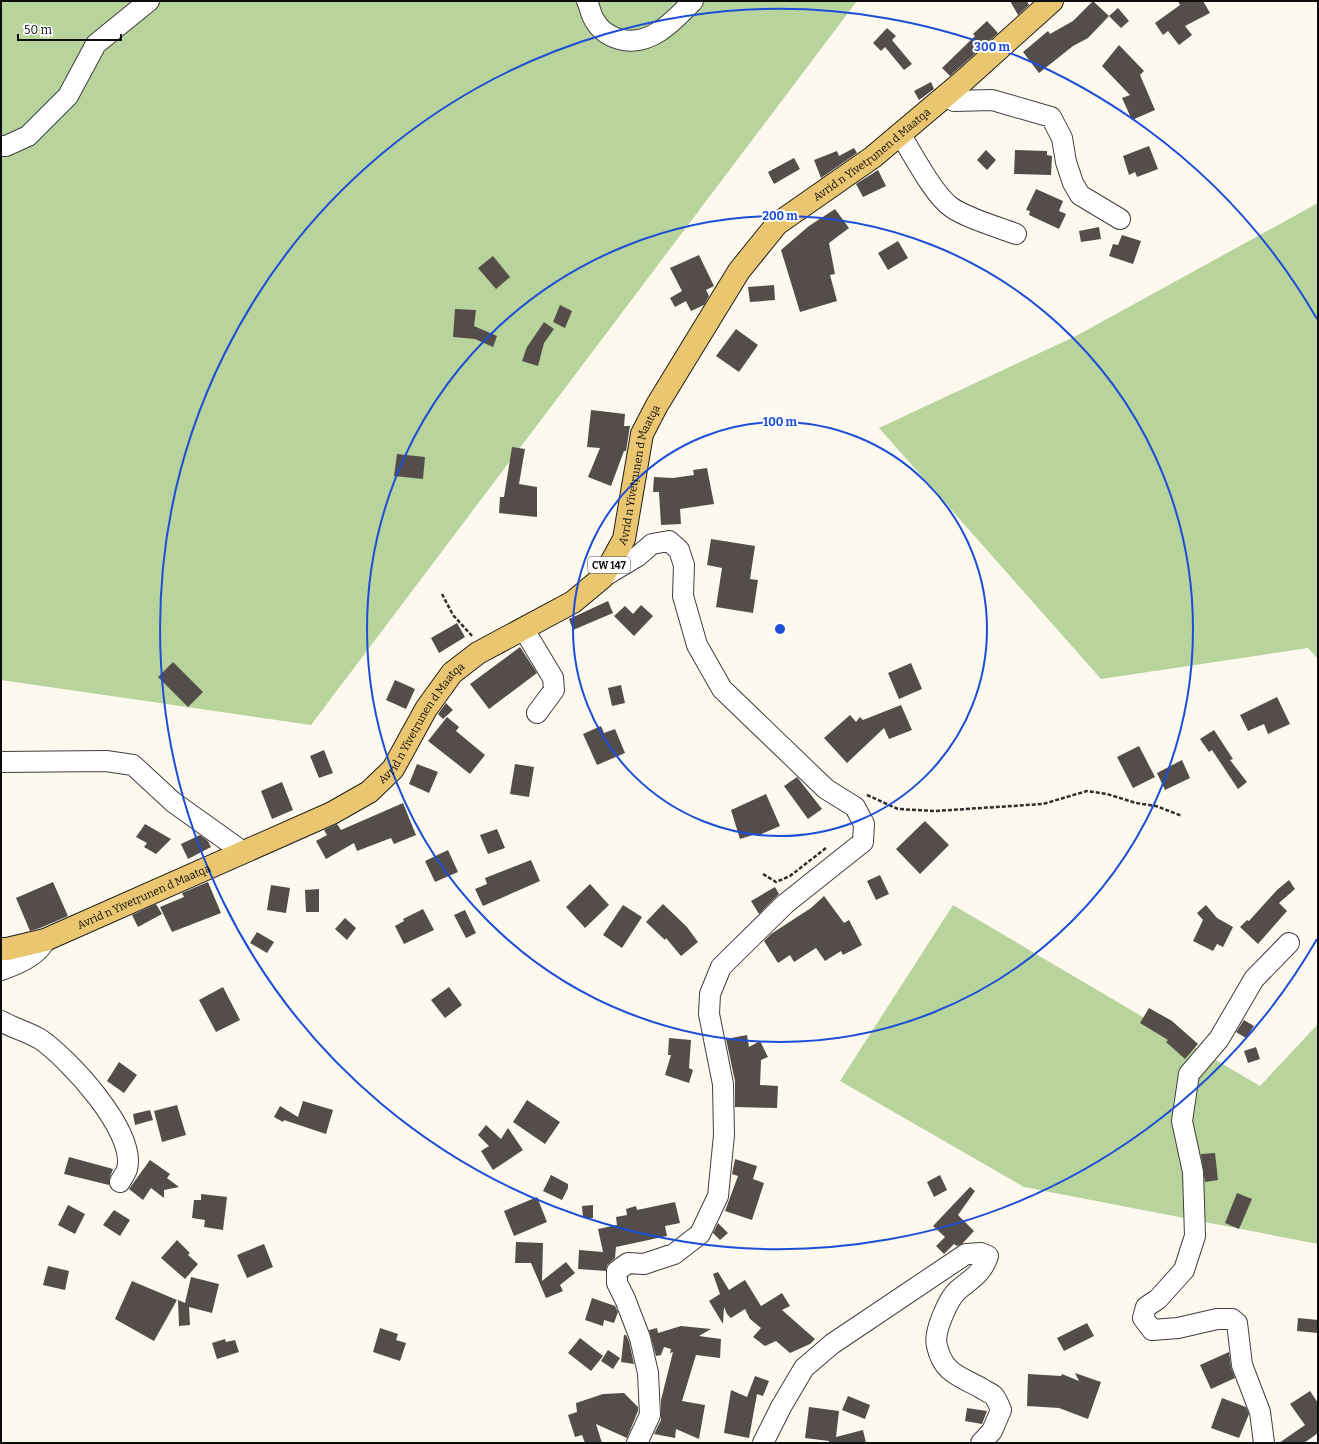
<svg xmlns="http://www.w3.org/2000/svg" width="1319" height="1444" viewBox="0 0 1319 1444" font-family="Bitter,serif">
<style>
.forest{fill:#b8d39c}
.building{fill:#544d4a}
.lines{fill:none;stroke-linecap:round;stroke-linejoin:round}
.minor-casing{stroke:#3f3f3f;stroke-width:22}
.major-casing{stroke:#1d1d1d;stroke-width:24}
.path{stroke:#2e2e2e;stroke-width:2.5;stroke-dasharray:4 2;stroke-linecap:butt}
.minor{stroke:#fff;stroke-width:20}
.major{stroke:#eac671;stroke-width:22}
.ring{fill:none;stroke:#1d4ed8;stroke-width:2}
.labels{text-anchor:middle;stroke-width:4;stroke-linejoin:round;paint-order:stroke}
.shield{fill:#fff;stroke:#555;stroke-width:1}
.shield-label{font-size:10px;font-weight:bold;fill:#0c0c0c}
.street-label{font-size:11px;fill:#0c0c0c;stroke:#fff}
.centre{fill:#1d4ed8;stroke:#fff;stroke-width:2}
.ring-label{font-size:12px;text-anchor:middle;font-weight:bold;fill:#1d4ed8;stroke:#fff;stroke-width:4;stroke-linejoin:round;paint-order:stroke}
</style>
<rect width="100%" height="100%" fill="#fdf9ee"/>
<path class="forest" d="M 1,1 L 857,1 L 311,725 L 1,680 Z
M 1318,203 L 1318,659 L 1308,648 L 1101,679 L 879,428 L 1076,336 Z
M 953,905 L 1260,1086 L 1318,1024 L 1318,1244 L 1024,1187 L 840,1081 Z"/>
<path class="building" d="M 1010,1 L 1027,1 L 1029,5 L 1018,15 Z
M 1093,1 L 1109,16 L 1088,38 L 1073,46 L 1039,73 L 1023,52 L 1048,31 L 1050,34 L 1073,21 Z
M 1178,1 L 1203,1 L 1210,13 L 1185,26 L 1192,35 L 1179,45 L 1168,31 L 1163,35 L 1155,23 L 1180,5 Z
M 1118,8 L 1129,21 L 1121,28 L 1109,16 Z
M 987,21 L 998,33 L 950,76 L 942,68 L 975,36 L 973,34 Z
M 887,28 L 896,36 L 892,40 L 912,64 L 904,70 L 885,47 L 881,51 L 873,43 Z
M 1119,45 L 1144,71 L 1140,75 L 1155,110 L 1132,120 L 1122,98 L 1130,95 L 1102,66 Z
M 931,82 L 934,89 L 919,100 L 914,91 Z
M 1149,146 L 1158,169 L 1137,177 L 1135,172 L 1129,175 L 1123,156 Z
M 854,148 L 857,153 L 821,178 L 814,160 L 837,151 L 839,156 Z
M 986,150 L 996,160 L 987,170 L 977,160 Z
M 1015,150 L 1047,151 L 1047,155 L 1052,156 L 1051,175 L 1014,174 Z
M 794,158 L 800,169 L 774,184 L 768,172 Z
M 878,170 L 886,186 L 863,197 L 856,184 Z
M 1036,189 L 1063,201 L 1059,211 L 1066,214 L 1059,229 L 1029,215 L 1030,211 L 1026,210 Z
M 835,209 L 849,228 L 829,243 L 835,274 L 830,275 L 837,301 L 800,312 L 781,250 L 809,226 Z
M 1099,227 L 1101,239 L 1081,242 L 1079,231 Z
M 1122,235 L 1141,241 L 1133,264 L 1109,256 L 1113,244 L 1118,245 Z
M 898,241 L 908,258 L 888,270 L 878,253 Z
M 699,255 L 714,286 L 706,290 L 709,296 L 704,305 L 691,311 L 686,301 L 675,307 L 670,298 L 682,291 L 670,268 Z
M 493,256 L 510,277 L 496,289 L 478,268 Z
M 774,285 L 775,300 L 750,302 L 748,287 Z
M 560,305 L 572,311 L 565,328 L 553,322 Z
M 455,309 L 476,310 L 474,326 L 497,336 L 493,347 L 475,339 L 453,337 Z
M 544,322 L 554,329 L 544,343 L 538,366 L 522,361 L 527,347 Z
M 736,329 L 758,345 L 739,372 L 716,356 Z
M 591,410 L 625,414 L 624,426 L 630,426 L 626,451 L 624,451 L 611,486 L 588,477 L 600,448 L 587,447 Z
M 512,447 L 525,449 L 519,484 L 537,487 L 537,517 L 499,513 L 500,497 L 504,497 Z
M 397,454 L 425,457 L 423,479 L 394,476 Z
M 707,468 L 714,504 L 680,509 L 681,524 L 661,525 L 659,492 L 653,492 L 654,477 L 673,478 L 694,475 L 693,470 Z
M 711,539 L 755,546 L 750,579 L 758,580 L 753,613 L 716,607 L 722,568 L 707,565 Z
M 608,601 L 613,613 L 573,630 L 569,619 Z
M 641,605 L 653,616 L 634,636 L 614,616 L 625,606 L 633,614 Z
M 457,623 L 465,637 L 439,653 L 431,638 Z
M 520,647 L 537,673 L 489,709 L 470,684 Z
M 173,662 L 203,692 L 188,707 L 158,677 Z
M 911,663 L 922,689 L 899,699 L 888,673 Z
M 395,680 L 415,689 L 406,709 L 386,700 Z
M 621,685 L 625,703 L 612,706 L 608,688 Z
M 1277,697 L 1290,724 L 1268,734 L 1264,724 L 1248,731 L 1240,715 Z
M 446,703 L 453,710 L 443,719 L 438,714 Z
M 901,705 L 912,730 L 889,739 L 884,728 L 847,763 L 824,738 L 850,715 L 856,722 L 860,717 L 863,720 Z
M 447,717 L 459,727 L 456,731 L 485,755 L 470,774 L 428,741 Z
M 601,726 L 604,733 L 615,729 L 625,753 L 597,765 L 583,734 Z
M 1214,730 L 1233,759 L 1230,760 L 1247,782 L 1238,789 L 1212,750 L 1209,752 L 1200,739 Z
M 1139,746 L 1155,777 L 1133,788 L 1117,757 Z
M 324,750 L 333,773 L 319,778 L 310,756 Z
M 1182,760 L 1190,778 L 1165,790 L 1157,773 Z
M 417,764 L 438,772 L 429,793 L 409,784 Z
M 515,764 L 534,767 L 529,797 L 510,794 Z
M 797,777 L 822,809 L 808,819 L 784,786 Z
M 282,782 L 293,810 L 272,819 L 261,791 Z
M 766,794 L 780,826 L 757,836 L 756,834 L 740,839 L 731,810 Z
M 403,803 L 416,835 L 394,844 L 391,838 L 357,851 L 354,843 L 326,859 L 316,841 L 327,835 L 324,830 L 337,824 L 341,830 Z
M 925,821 L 949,845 L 920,874 L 896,849 Z
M 145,824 L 171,839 L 156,854 L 144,847 L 147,843 L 136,837 Z
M 497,829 L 505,848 L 488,854 L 480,835 Z
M 200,835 L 208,841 L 211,847 L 188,859 L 181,844 Z
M 448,850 L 458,872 L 435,882 L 425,861 Z
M 531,860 L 540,881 L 483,906 L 475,889 L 487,884 L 485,878 Z
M 880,875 L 889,894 L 876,900 L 867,881 Z
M 1289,880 L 1295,889 L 1279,903 L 1287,911 L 1258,944 L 1240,927 L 1247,920 L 1249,921 L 1277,890 Z
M 53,882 L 68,916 L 40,928 L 30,931 L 16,898 Z
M 208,882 L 221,913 L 172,932 L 160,907 L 184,897 L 182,893 Z
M 590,884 L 609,905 L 585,928 L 566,907 Z
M 271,885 L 290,888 L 286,913 L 267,910 Z
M 775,887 L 779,894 L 759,914 L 751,901 Z
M 319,889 L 319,912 L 306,912 L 305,890 Z
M 824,896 L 844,923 L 849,920 L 862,945 L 843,955 L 841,951 L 825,961 L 816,948 L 794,962 L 790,955 L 778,963 L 764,941 L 771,934 L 811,908 Z
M 156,904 L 162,914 L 138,927 L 132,915 Z
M 663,904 L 687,927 L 698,942 L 681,956 L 666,938 L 665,940 L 646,922 Z
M 623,905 L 642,917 L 622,948 L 603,935 Z
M 1206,905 L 1217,918 L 1233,927 L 1223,947 L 1217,944 L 1213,951 L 1193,941 L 1203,920 L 1197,913 Z
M 423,909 L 434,930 L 404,944 L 395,926 L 404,921 L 403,919 Z
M 465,910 L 476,933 L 466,938 L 454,915 Z
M 345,918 L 356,928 L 347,940 L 335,929 Z
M 257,932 L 274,942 L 267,953 L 250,943 Z
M 223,987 L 240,1020 L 216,1032 L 199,1000 Z
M 449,987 L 462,1005 L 445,1018 L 431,1000 Z
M 1149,1008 L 1172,1021 L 1198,1044 L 1185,1059 L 1166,1042 L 1168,1040 L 1140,1023 Z
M 1244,1020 L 1254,1026 L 1246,1038 L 1236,1032 Z
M 747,1035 L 749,1047 L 760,1041 L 768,1057 L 761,1060 L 760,1085 L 778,1086 L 777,1108 L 735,1107 L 735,1081 L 726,1039 Z
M 669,1038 L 691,1040 L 689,1068 L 693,1070 L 689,1083 L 665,1075 L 671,1055 L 668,1055 Z
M 1256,1047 L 1260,1059 L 1248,1063 L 1244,1051 Z
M 119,1062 L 137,1075 L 124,1093 L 107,1081 Z
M 527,1100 L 560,1122 L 545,1144 L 513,1122 Z
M 303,1101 L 333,1110 L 326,1134 L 284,1120 L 283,1122 L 274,1117 L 280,1106 L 298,1117 Z
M 177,1105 L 186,1135 L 162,1142 L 154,1111 Z
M 150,1110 L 153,1120 L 135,1125 L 133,1114 Z
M 486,1125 L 501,1139 L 508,1128 L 523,1150 L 493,1170 L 481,1151 L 489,1146 L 478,1135 Z
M 1215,1153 L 1218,1180 L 1205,1182 L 1201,1154 Z
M 69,1157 L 113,1169 L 110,1177 L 109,1185 L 64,1174 Z
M 735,1159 L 757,1166 L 753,1179 L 764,1183 L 752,1220 L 725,1211 L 738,1176 L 732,1174 Z
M 150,1160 L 170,1174 L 167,1178 L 179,1187 L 164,1190 L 164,1198 L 151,1188 L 143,1200 L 129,1189 Z
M 551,1175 L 568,1184 L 568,1188 L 562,1200 L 543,1191 Z
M 940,1175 L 947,1190 L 934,1197 L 927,1182 Z
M 970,1187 L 975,1191 L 958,1215 L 974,1231 L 962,1244 L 957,1246 L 954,1244 L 944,1254 L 936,1246 L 945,1237 L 933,1226 Z
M 1237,1193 L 1252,1199 L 1239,1229 L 1225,1223 Z
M 201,1194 L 227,1197 L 223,1230 L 204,1227 L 205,1220 L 192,1218 L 194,1200 L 201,1200 Z
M 537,1197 L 547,1222 L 514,1236 L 504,1211 Z
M 675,1202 L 680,1223 L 665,1226 L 667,1236 L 616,1247 L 615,1258 L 607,1265 L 606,1271 L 578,1269 L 579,1250 L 603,1252 L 598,1229 L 617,1225 L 616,1217 L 627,1215 L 626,1209 L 636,1206 L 637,1210 Z
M 68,1205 L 85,1214 L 75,1234 L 58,1225 Z
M 593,1205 L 593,1218 L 583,1218 L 582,1206 Z
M 114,1210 L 130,1220 L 120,1236 L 103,1225 Z
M 718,1223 L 728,1233 L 720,1240 L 713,1233 Z
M 177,1240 L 190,1253 L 188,1255 L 198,1264 L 185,1279 L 161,1258 Z
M 516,1242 L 543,1243 L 542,1281 L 566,1262 L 575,1273 L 560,1285 L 563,1291 L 546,1298 L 531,1263 L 515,1263 Z
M 264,1244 L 273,1267 L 247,1278 L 237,1255 Z
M 48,1266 L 69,1271 L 65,1290 L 43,1285 Z
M 718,1272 L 729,1290 L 745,1280 L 761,1306 L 782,1293 L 790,1306 L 782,1310 L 815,1339 L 810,1344 L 790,1353 L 776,1341 L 765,1346 L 753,1337 L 761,1328 L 750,1319 L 745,1309 L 731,1318 L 727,1314 L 724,1307 L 723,1324 L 709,1301 L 720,1294 L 713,1274 Z
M 191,1277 L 219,1284 L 212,1313 L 189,1307 L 190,1325 L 179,1326 L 178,1300 L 185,1303 Z
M 132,1281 L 177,1300 L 154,1341 L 115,1319 Z
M 592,1298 L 615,1306 L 618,1312 L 614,1323 L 604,1320 L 603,1326 L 585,1320 Z
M 1298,1318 L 1318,1320 L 1318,1333 L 1297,1331 Z
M 1087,1323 L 1094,1336 L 1064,1351 L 1057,1338 Z
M 681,1326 L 711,1329 L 699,1336 L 721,1339 L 720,1358 L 696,1355 L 682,1401 L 705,1405 L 699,1439 L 676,1429 L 675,1438 L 654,1434 L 661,1420 L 661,1400 L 673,1352 L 670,1353 L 671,1349 L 664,1347 L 661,1355 L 656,1356 L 649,1330 L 657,1328 L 658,1333 Z
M 380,1328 L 398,1334 L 396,1340 L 406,1343 L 400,1361 L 373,1352 Z
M 624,1335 L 626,1335 L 629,1341 L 634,1364 L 621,1362 Z
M 580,1338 L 603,1356 L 591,1371 L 568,1353 Z
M 225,1339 L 226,1342 L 235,1340 L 239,1352 L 217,1359 L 212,1343 Z
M 608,1350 L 620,1358 L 613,1369 L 601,1361 Z
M 1229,1352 L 1231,1367 L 1235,1378 L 1211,1389 L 1200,1365 Z
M 1075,1373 L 1101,1382 L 1088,1419 L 1059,1408 L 1027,1406 L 1028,1374 L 1061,1376 L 1062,1374 L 1079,1381 Z
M 755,1376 L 769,1381 L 763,1396 L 757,1394 L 749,1438 L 724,1433 L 731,1390 L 747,1397 Z
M 1310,1391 L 1318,1403 L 1318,1433 L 1304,1443 L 1279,1443 L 1305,1425 L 1290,1404 Z
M 624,1393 L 638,1407 L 638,1411 L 627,1438 L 596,1424 L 602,1443 L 585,1443 L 582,1435 L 575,1437 L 568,1415 L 577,1412 L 576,1403 L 603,1394 Z
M 848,1396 L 870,1405 L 865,1419 L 842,1410 Z
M 1222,1398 L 1246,1407 L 1249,1414 L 1239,1438 L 1211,1428 Z
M 809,1407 L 839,1411 L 836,1437 L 863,1430 L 866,1443 L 829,1443 L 829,1441 L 805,1438 Z
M 967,1408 L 987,1411 L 982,1424 L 965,1421 Z"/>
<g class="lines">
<g class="minor-casing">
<path id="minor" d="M 587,1 C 590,7 591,16 595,21 C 600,30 609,36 619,39 C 649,48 674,21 693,1
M 946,96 L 954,101 L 992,100 L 1051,117 L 1062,138 L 1066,162 L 1073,183 L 1080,195 L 1120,219
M 900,134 C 913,154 933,194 951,207 C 966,218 998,227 1016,234
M 1,146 L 6,146 L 28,136 L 68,96 L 96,44 L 149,1
M 603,577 L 638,556 L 652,544 L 669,541 L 679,550 L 684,565 L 683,596 L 697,645 L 722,689 L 826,789 L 855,807 L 864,824 L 863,842 L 785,904 L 721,967 L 710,994 L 709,1014 L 723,1084 L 724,1135 L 718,1196 L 700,1234 L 674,1254 L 644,1264 L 628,1263 L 617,1271 L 617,1283 L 625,1299 L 640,1338 L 648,1373 L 650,1415 L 637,1443
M 523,628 L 553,678 L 554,690 L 537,713
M 1,762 L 106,761 L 133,765 L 173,802 L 243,852
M 1,970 C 16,965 39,956 45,940
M 1,1021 C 13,1028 28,1032 40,1039 C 68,1058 137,1132 127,1169 C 126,1173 122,1178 120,1182
M 763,1443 L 781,1407 L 804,1368 L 832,1344 L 966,1254 L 981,1253 L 988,1256 C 982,1274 971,1279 958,1290 C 948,1299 933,1333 937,1346 C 943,1373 959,1376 981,1388 C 985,1391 991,1393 994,1396 C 997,1400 999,1405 1001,1410 L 992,1431 L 981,1443
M 1264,1443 L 1260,1412 L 1242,1365 L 1237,1323 L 1232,1319 L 1217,1319 L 1178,1328 L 1152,1330 L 1143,1318 L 1146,1307 L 1158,1299 L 1184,1270 L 1195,1236 L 1193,1172 L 1182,1121 L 1189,1074 L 1219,1039 L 1254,979 L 1289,943"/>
</g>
<g class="major-casing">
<g id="major">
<path id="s1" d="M 1,949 L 7,949 L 45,940 L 332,813 L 369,792 L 393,769 L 426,709 L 452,673 L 478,653 L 573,602 L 603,577 L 624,539 L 642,434 L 657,405 L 739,271 L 777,224 L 873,157 L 962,82 L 1052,1"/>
</g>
</g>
<path class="path" d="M 442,594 L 453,615 L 473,637
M 867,795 L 898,809 L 935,811 L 1043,804 L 1087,791 L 1107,794 L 1136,803 L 1156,806 L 1182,816
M 763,874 L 776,882 L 790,876 L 826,848"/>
<use href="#minor" class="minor"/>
<use href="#major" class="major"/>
</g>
<g class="ring">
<circle cx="780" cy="629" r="207"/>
<circle cx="780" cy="629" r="413"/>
<path d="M1317 939A620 620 0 1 1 1317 319"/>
</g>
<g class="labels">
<rect class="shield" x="588" y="557" width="42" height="16" rx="3"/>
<g class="shield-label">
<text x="609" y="569">CW 147</text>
</g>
<g class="street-label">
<text dy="4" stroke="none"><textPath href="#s1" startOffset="1245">Avrid n Yivetṛunen d Maatqa</textPath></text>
<text dy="4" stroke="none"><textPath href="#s1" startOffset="837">Avrid n Yivetṛunen d Maatqa</textPath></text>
<text dy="4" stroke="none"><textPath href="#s1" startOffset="489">Avrid n Yivetṛunen d Maatqa</textPath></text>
<text dy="4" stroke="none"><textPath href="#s1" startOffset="153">Avrid n Yivetṛunen d Maatqa</textPath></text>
</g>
</g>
<circle cx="780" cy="629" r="6" class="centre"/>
<g class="ring-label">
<text x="992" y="51">300 m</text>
<text x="780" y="220">200 m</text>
<text x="780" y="426">100 m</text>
</g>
<rect width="1319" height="1444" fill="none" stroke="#0c0c0c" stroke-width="4"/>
<path d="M18 34v6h103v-6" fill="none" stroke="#0c0c0c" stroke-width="2"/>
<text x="24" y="34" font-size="12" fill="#0c0c0c" stroke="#ffffff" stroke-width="3" paint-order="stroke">50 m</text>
</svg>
